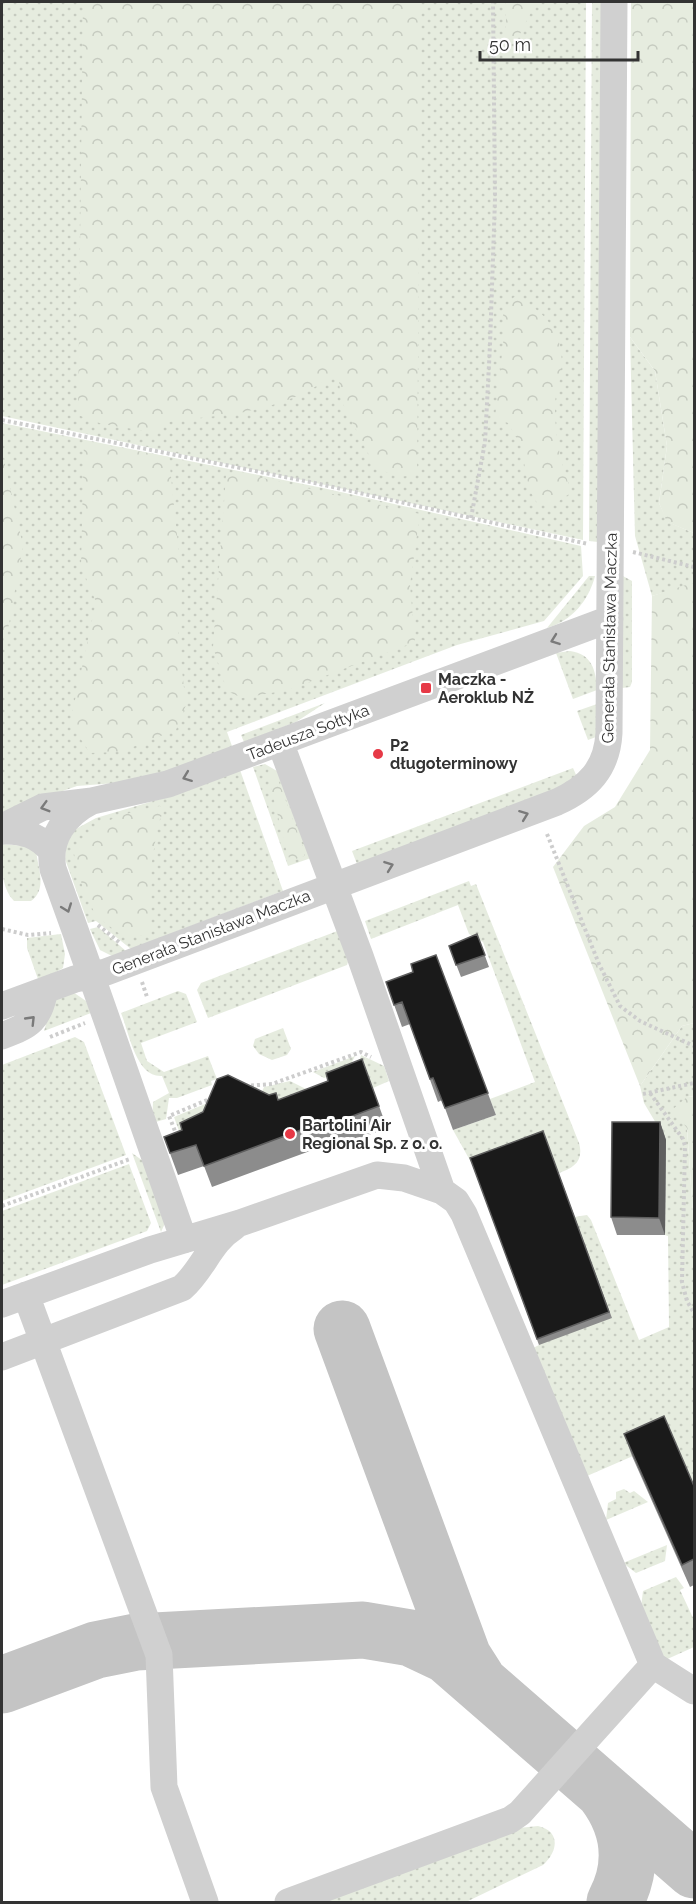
<svg xmlns="http://www.w3.org/2000/svg" width="696" height="1904" viewBox="0 0 696 1904" font-family="Raleway,sans-serif">
<style>
.grass{fill:url(#grass-dots)}
.forest{fill:url(#forest-crowns)}
.lines{fill:none;stroke-linecap:round;stroke-linejoin:round}
.taxiway{stroke:#c4c4c4;stroke-width:57}
.path{stroke:#cdcdcd;stroke-width:4;stroke-dasharray:3 3;stroke-linecap:butt}
.minor{stroke:#d0d0d0;stroke-width:27}
.wall{fill:#8c8c8c}
.shaded-wall{fill:#5f5f5f}
.building{fill:#1a1a1a;stroke:#5f5f5f;stroke-width:1.5}
.oneway{stroke:#7a7a7a}
.poi-dot{fill:#e63946;stroke:#fff;stroke-width:2}
.labels{text-anchor:middle;stroke-width:6;stroke-linejoin:round;paint-order:stroke}
.street-label{font-size:16px;fill:#333;stroke:#fff}
.poi-label{font-size:16px;font-weight:bold;fill:#333;stroke:#fff;text-anchor:start}
</style>
<defs>
<pattern id="grass-dots" width="8" height="8" patternUnits="userSpaceOnUse" patternTransform="scale(1.5)"><rect width="8" height="8" fill="#e6ecdf"/><path d="M2 2h.1M6 6h.1" fill="none" stroke="#c6cbc0" stroke-width="1.8" stroke-linecap="round"/></pattern>
<pattern id="forest-crowns" width="20" height="18" patternUnits="userSpaceOnUse" patternTransform="scale(1.5)"><rect width="20" height="18" fill="#e6ecdf"/><path d="M2 6a3 3 0 1 1 6 0M12 15a3 3 0 1 1 6 0" fill="none" stroke="#c6cbc0"/></pattern>
</defs>
<rect width="100%" height="100%" fill="#fff"/>
<path class="grass" d="M 2,2 L 586,2 L 583,540 L 2,416 Z
M 592,2 L 601,2 L 598,542 L 589,541 Z
M 630,337 L 655,371 L 667,446 L 659,503 L 668,522 L 694,533 L 694,584 L 652,596 L 635,536 Z
M 2,423 L 323,488 L 581,546 L 583,576 L 544,621 L 457,645 L 227,732 L 233,749 L 167,773 L 129,782 L 77,786 L 2,812 Z
M 589,576 L 595,576 C 589,600 572,621 547,628 Z
M 623,576 L 632,581 L 632,682 L 630,687 L 622,688 Z
M 570,651 C 592,654 596,670 597,690 L 573,699 L 556,653 Z
M 325,703 L 296,722 L 244,742 L 241,735 Z
M 597,704 L 596,737 L 588,740 L 577,711 Z
M 265,764 L 277,771 L 311,858 L 288,866 L 253,767 Z
M 573,768 L 577,777 L 563,786 L 357,864 L 352,851 Z
M 240,770 L 283,891 L 131,949 L 96,921 L 88,923 L 65,859 L 66,845 L 74,830 L 96,818 L 170,796 Z
M 2,844 L 36,847 C 36,865 49,888 31,901 L 14,901 C 0,887 2,863 2,844 Z
M 469,881 L 471,886 L 476,884 L 579,1143 C 584,1161 574,1168 559,1173 L 472,1164 L 453,1130 L 496,1115 L 490,1099 L 535,1082 L 483,942 L 469,934 L 458,905 L 371,939 L 365,921 Z
M 98,927 L 126,951 L 112,956 L 100,950 L 90,929 Z
M 340,930 L 348,962 L 347,965 L 208,1018 L 197,990 L 201,983 Z
M 61,934 L 65,954 L 63,968 L 39,982 L 27,948 L 27,938 Z
M 178,991 L 186,994 L 197,1022 L 141,1043 L 147,1061 L 164,1072 L 208,1056 L 217,1079 L 211,1081 L 212,1085 L 177,1098 L 169,1098 L 166,1119 L 152,1123 L 153,1102 L 169,1093 L 162,1076 C 136,1078 129,1032 121,1013 Z
M 73,992 L 86,1001 L 91,1013 L 44,1031 L 53,1001 Z
M 694,1023 L 694,1097 L 688,1096 L 687,1128 L 694,1229 L 694,1490 L 672,1439 L 587,1476 L 533,1348 L 539,1345 L 574,1217 L 587,1215 L 591,1220 L 639,1340 L 669,1327 L 668,1236 L 665,1235 L 666,1140 L 644,1103 L 640,1086 L 682,1026 Z
M 283,1028 L 291,1049 L 287,1055 L 272,1060 L 259,1054 L 253,1046 L 255,1039 Z
M 75,1037 L 84,1042 L 126,1155 L 2,1201 L 2,1065 Z
M 361,1055 L 384,1066 L 389,1081 L 373,1088 L 370,1081 L 358,1084 L 357,1071 Z
M 355,1056 L 349,1068 L 324,1078 L 313,1072 Z
M 290,1081 L 314,1093 L 276,1106 L 272,1113 L 239,1097 L 242,1090 L 257,1087 L 251,1099 L 258,1101 L 264,1087 Z
M 217,1099 L 184,1145 L 174,1117 Z
M 132,1153 L 146,1163 L 166,1221 L 161,1232 Z
M 129,1164 L 151,1223 L 147,1231 L 2,1285 L 2,1211 Z
M 624,1489 L 630,1493 L 634,1491 L 648,1502 L 606,1520 L 608,1503 L 616,1499 L 616,1492 Z
M 667,1545 L 665,1561 L 636,1573 L 623,1563 Z
M 676,1577 L 684,1588 L 680,1590 L 694,1620 L 694,1647 L 663,1661 L 641,1607 L 643,1591 Z
M 538,1826 C 561,1831 558,1852 543,1865 L 466,1902 L 315,1902 L 519,1828 Z"/>
<path class="forest" d="M 83,2 L 421,2 L 417,475 L 397,477 L 375,467 L 341,400 L 339,381 L 330,377 C 282,413 225,414 167,422 L 152,432 L 102,424 L 78,415 Z
M 506,2 L 536,2 L 519,36 L 506,41 Z
M 631,2 L 694,2 L 694,533 L 667,522 L 659,503 L 667,446 L 655,371 L 630,337 Z
M 514,297 C 547,310 566,337 561,373 C 559,385 554,398 555,410 C 555,437 561,467 572,492 L 556,503 L 537,503 L 529,489 L 521,446 L 508,423 L 495,418 L 504,335 L 503,311 Z
M 84,441 L 169,457 L 182,584 L 178,636 L 186,705 L 176,730 L 120,752 L 90,753 L 70,723 L 96,602 L 81,566 Z
M 2,459 L 4,460 L 23,546 L 5,646 L 2,632 Z
M 237,472 L 420,514 L 410,585 L 415,642 L 288,690 L 242,698 L 227,691 L 213,647 L 226,476 Z
M 689,584 L 694,584 L 694,1023 L 682,1026 L 640,1086 L 553,867 L 584,826 L 615,807 L 650,750 L 652,596 Z
M 269,769 L 276,774 L 304,850 L 304,856 L 290,861 L 286,849 L 268,775 Z
M 160,806 L 164,810 L 158,824 L 149,880 L 150,929 L 148,934 L 125,938 L 96,916 L 83,889 L 73,850 C 93,820 126,813 160,806 Z
M 688,1096 L 694,1097 L 694,1229 L 687,1128 L 672,1110 Z"/>
<g class="lines">
<path class="taxiway" d="M 342,1329 L 463,1657 L 477,1679
M 2,1685 L 96,1650 L 136,1642 L 363,1630 L 411,1638 L 447,1655 L 694,1870
M 604,1792 C 630,1826 635,1864 615,1902"/>
<path class="path" d="M 2,420 L 315,483 L 588,544
M 471,518 L 485,442 L 490,345 L 495,199 L 493,2
M 633,552 L 694,567
M 547,834 L 599,964 L 620,1006 L 640,1021 L 694,1046
M 98,925 L 120,943
M 2,929 L 28,935 L 51,933
M 142,982 L 147,997
M 50,1037 L 85,1023
M 245,1086 L 272,1084 L 361,1052 L 371,1057
M 650,1093 L 683,1139 L 685,1146 L 682,1282 L 687,1301 L 694,1313
M 643,1094 L 694,1083
M 177,1136 L 169,1116 L 212,1098
M 2,1206 L 130,1159"/>
<path class="minor" d="M 280,742 L 360,956 L 442,1191
M 92,801 C 66,814 47,838 53,869 C 98,992 140,1116 184,1240
M 2,827 L 43,807 L 92,801 L 168,784 L 610,619
M 2,831 C 22,830 39,835 52,852
M 2,1006 L 75,979 L 106,972 L 557,802 C 588,788 607,769 609,733 L 614,2
M 2,1036 C 31,1025 38,1021 45,990
M 26,1295 L 159,1655 L 164,1787 L 205,1902
M 2,1304 L 150,1250 L 240,1223 L 377,1175 L 404,1178 L 442,1191 L 456,1201 L 464,1214 L 653,1665 L 694,1691
M 2,1357 L 182,1288 C 203,1270 210,1242 234,1227
M 288,1902 L 510,1820 L 520,1813 L 653,1665"/>
</g>
<path class="wall" d="M 477,934 L 489,967 L 461,977 L 449,946 Z
M 436,955 L 496,1115 L 453,1130 L 442,1100 L 438,1102 L 410,1024 L 402,1027 L 386,982 L 413,972 Z
M 362,1059 L 387,1128 L 342,1145 L 340,1140 L 212,1187 L 204,1166 L 178,1175 L 164,1137 L 278,1100 L 328,1081 Z
M 660,1122 L 666,1140 L 665,1235 L 617,1235 L 611,1217 Z
M 543,1131 L 612,1318 L 539,1345 L 470,1158 Z
M 624,1434 L 694,1486 L 694,1585 L 690,1587 L 632,1456 Z"/>
<path class="shaded-wall" d="M 660,1122 L 666,1140 L 665,1235 L 659,1218 Z"/>
<path class="building" d="M 477,934 L 485,955 L 456,965 L 449,946 Z
M 436,955 L 488,1093 L 445,1108 L 433,1078 L 430,1079 L 402,1002 L 394,1005 L 386,982 L 413,972 L 411,964 Z
M 362,1059 L 379,1106 L 334,1123 L 333,1118 L 204,1166 L 196,1145 L 170,1153 L 164,1137 L 182,1130 L 180,1123 L 203,1112 L 217,1079 L 228,1075 L 269,1095 L 276,1093 L 278,1100 L 328,1081 L 326,1073 Z
M 612,1122 L 660,1122 L 659,1218 L 611,1217 Z
M 543,1131 L 609,1312 L 537,1339 L 470,1158 Z
M 664,1416 L 694,1486 L 694,1559 L 682,1565 L 624,1434 Z"/>
<defs><path id="oneway-chevron" d="M-2-3.5L2.5 0L-2 3.5" fill="none" stroke-width="1.6" stroke-linecap="round" stroke-linejoin="round" transform="scale(1.5)"/></defs>
<g class="oneway">
<use href="#oneway-chevron" transform="translate(555 640) rotate(160)"/>
<use href="#oneway-chevron" transform="translate(187 777) rotate(159)"/>
<use href="#oneway-chevron" transform="translate(45 807) rotate(164)"/>
<use href="#oneway-chevron" transform="translate(524 815) rotate(-21)"/>
<use href="#oneway-chevron" transform="translate(389 866) rotate(-20)"/>
<use href="#oneway-chevron" transform="translate(67 908) rotate(70)"/>
<use href="#oneway-chevron" transform="translate(31 1020) rotate(-46)"/>
</g>
<g class="poi-dot">
<rect x="420" y="682" width="12" height="12" rx="3"/>
<circle cx="378" cy="754" r="6"/>
<circle cx="290" cy="1134" r="6"/>
</g>
<g class="labels">
<g class="street-label">
<text transform="translate(609 638) rotate(-89)" y="6">Generała Stanisława Maczka</text>
<text transform="translate(308 732) rotate(-21)" y="6">Tadeusza Sołtyka</text>
<text transform="translate(211 932) rotate(-21)" y="6">Generała Stanisława Maczka</text>
</g>
<g class="poi-label">
<text x="438" y="685">Maczka -<tspan x="438" dy="18">Aeroklub NŻ</tspan></text>
<text x="390" y="751">P2<tspan x="390" dy="18">długoterminowy</tspan></text>
<text x="302" y="1131">Bartolini Air<tspan x="302" dy="18">Regional Sp. z o. o.</tspan></text>
</g>
</g>
<rect width="696" height="1904" fill="none" stroke="#333333" stroke-width="6"/>
<path d="M480 51v9h158v-9" fill="none" stroke="#333333" stroke-width="3"/>
<text x="489" y="51" font-size="18" fill="#333333" stroke="#ffffff" stroke-width="4.5" paint-order="stroke">50 m</text>
</svg>
